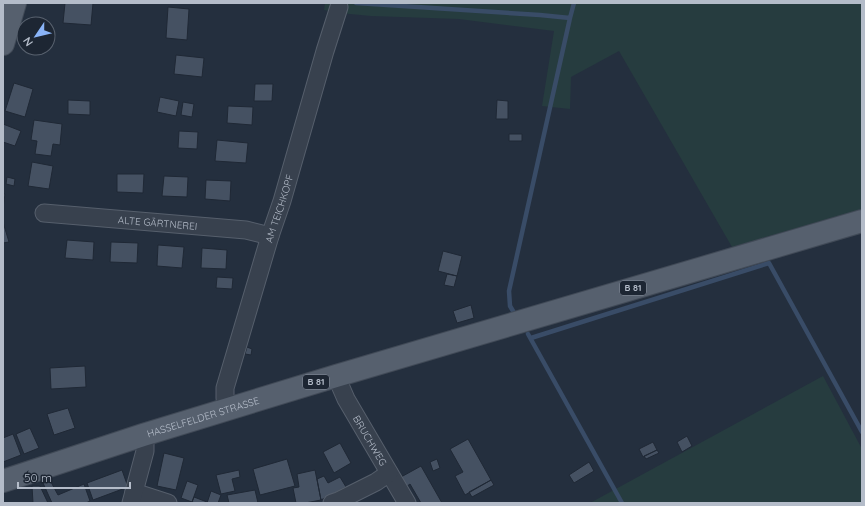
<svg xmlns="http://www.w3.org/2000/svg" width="865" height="506" viewBox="0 0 865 506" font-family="Quicksand,sans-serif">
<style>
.green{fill:#263c3f}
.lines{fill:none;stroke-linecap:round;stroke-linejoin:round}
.stream{stroke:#394c67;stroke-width:4.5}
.building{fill:#455162;stroke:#1f2835}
.minor-casing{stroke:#565f6c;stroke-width:19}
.major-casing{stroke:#414a57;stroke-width:24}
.minor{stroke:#38414e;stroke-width:17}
.major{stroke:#56606e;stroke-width:22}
.labels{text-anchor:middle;stroke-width:4;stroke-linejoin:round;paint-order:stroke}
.shield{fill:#1d2633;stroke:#878f9c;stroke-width:1}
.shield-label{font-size:9px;font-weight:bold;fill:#b4bcc9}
.street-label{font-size:10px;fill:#b4bcc9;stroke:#1d2633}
</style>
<rect width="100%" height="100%" fill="#242f3e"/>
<path class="green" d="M 325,3 L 862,3 L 862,209 L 732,247 L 619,51 L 571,77 L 570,109 L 542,106 L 554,31 L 459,19 L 371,16 L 350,14 L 324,10 Z
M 823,376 L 862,449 L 862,503 L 590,503 Z"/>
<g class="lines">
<path class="stream" d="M 356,3 L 540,15 L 570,18 L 574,3
M 513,311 L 510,306 L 509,291 L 570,18
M 528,334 L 622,503
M 531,338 L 769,263 L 862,432"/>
</g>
<path class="building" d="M 65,3 L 93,3 L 91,25 L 63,23 Z
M 168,7 L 189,9 L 187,40 L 166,38 Z
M 176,55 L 204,58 L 202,77 L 174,74 Z
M 14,83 L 33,89 L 25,117 L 5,111 Z
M 255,84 L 273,84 L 272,101 L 254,101 Z
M 160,97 L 179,101 L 176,116 L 157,112 Z
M 68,100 L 90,101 L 90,115 L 68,114 Z
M 497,100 L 508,101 L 508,119 L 496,119 Z
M 183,102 L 194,104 L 192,117 L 181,115 Z
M 228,106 L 253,107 L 252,125 L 227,123 Z
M 34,120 L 62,124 L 60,145 L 53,144 L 51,156 L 35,154 L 37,141 L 31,140 Z
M 3,124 L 21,131 L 15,146 L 3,142 Z
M 179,131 L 198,132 L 197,149 L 178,148 Z
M 509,134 L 522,134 L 522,141 L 509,141 Z
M 217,140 L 248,143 L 246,163 L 215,161 Z
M 32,162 L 53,166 L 49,189 L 28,186 Z
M 117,174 L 144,174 L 143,193 L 117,192 Z
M 164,176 L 188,177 L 187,197 L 162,196 Z
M 7,177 L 15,179 L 14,186 L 6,184 Z
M 206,180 L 231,181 L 230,201 L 205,199 Z
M 3,194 L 5,194 L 3,208 Z
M 3,222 L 9,242 L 3,243 Z
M 67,240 L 94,242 L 93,260 L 65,258 Z
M 111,242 L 138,243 L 137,263 L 110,262 Z
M 158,245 L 184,247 L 182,268 L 157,266 Z
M 202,248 L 227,250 L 226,269 L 201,268 Z
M 443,251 L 462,256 L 457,276 L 438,271 Z
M 447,274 L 457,276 L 454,287 L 444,285 Z
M 217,277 L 233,278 L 232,289 L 216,288 Z
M 471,305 L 474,318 L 457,323 L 453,311 Z
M 247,347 L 252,349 L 251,355 L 245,354 Z
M 85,366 L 86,387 L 51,389 L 50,368 Z
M 68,408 L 75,428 L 54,435 L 47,414 Z
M 30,428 L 39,448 L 24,454 L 16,434 Z
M 13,434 L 21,455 L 3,462 L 3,438 Z
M 687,436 L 692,446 L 682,452 L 677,442 Z
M 468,439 L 491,480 L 465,495 L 455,476 L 463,472 L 450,449 Z
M 653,442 L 657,450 L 643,457 L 639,449 Z
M 340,443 L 351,463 L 334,473 L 323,452 Z
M 657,450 L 659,453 L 646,459 L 644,456 Z
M 164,453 L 184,458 L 176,490 L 157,486 Z
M 287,459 L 295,486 L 260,495 L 253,469 Z
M 437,459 L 440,468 L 433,471 L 430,462 Z
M 589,462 L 594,471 L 574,483 L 569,475 Z
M 421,466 L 442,503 L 421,503 L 410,484 L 406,487 L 401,477 Z
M 122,470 L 128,487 L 93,500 L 87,483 Z
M 239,470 L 240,477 L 232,479 L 235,491 L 221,494 L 216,475 Z
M 315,470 L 321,500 L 305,503 L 296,503 L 293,488 L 299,487 L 297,474 Z
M 324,476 L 328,483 L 340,477 L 346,487 L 321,500 L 317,479 Z
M 491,480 L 494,485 L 472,497 L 469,492 Z
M 187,481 L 198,485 L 192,502 L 181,498 Z
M 51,482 L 58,495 L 84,484 L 90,501 L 86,503 L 52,503 L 43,483 Z
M 32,486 L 40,486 L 48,503 L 33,503 Z
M 255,490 L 258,503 L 229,503 L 227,495 Z
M 211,491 L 221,495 L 218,503 L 207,503 Z
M 194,497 L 207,502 L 207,503 L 196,503 L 192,502 Z"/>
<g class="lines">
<g class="minor-casing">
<g id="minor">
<path id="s1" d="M 44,213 L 246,230 L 270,236"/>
<path id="s2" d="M 336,376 L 346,399 L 407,503"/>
<path id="s3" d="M 228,409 L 225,398 L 225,388 L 270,236 L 282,201 L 325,51 L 339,7"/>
<path d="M 134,492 L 168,503"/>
<path d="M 131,503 L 145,451 L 145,442 L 143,435"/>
<path d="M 332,503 L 338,501 L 376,482 L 389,473"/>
</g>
</g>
<g class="major-casing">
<g id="major">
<path d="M 3,44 L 15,3"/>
<path id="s4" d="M 3,481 L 143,435 L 336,376 L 862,221"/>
</g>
</g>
<use href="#minor" class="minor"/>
<use href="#major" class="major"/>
</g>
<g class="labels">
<g class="shield">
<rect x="620" y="281" width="26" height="14" rx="3"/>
<rect x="303" y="375" width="26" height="14" rx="3"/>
</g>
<g class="shield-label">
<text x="633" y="291">B 81</text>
<text x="316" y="385">B 81</text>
</g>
<g class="street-label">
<text dy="4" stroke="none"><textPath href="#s3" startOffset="209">AM TEICHKOPF</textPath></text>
<text dy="4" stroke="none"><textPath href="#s1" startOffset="114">ALTE GÄRTNEREI</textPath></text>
<text dy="4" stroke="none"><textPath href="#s4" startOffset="210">HASSELFELDER STRASSE</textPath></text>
<text dy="4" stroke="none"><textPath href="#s2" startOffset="73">BRUCHWEG</textPath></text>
</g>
</g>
<rect width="865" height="506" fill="none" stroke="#b4bcc9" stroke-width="8"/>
<g transform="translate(36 36) rotate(235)"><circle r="19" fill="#1d2633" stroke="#59626f"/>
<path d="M0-3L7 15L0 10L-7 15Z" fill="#8ab4f8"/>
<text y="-6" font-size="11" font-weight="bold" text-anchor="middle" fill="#b4bcc9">N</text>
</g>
<path d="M18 482v6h112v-6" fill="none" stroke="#b4bcc9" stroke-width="2"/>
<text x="24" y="482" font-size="12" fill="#b4bcc9" stroke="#1d2633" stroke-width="3" paint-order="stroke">50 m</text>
</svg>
